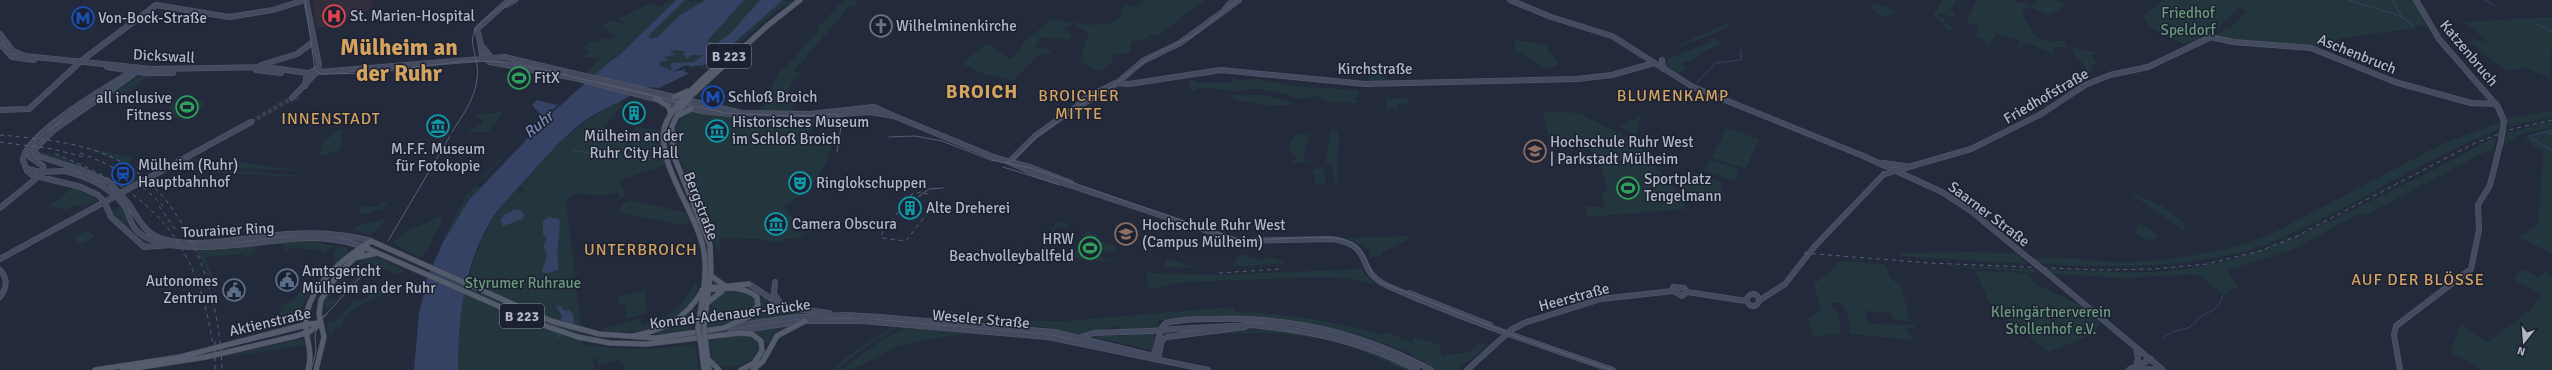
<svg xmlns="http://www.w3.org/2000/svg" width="2552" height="370" viewBox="0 0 2552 370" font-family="Signika,sans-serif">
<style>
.medical{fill:#322e3d}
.green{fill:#24363d}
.water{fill:#364263;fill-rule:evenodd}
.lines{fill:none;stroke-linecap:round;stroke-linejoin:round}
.stream{stroke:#364263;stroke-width:1}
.secondary-tunnel{stroke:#383f51;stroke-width:4.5;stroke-dasharray:4.5 2;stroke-linecap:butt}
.secondary-casing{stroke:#515767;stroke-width:6}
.primary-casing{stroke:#3f4555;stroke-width:6}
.secondary{stroke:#444a5f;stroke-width:4.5}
.primary{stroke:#545b6c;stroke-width:5}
.tram{stroke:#585f73;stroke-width:1}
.rail{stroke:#585f73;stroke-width:1;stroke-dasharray:4 4;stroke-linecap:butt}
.secondary-bridge-casing{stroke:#515767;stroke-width:6;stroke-linecap:butt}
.primary-bridge-casing{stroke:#3f4555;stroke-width:6;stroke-linecap:butt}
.secondary-bridge{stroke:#444a5f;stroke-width:4.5}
.primary-bridge{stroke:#545b6c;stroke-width:5}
.labels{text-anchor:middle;stroke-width:3;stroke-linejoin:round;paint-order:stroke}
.shield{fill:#1c2131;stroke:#858a9a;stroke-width:1}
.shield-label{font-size:14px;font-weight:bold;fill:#b2b7c7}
.park-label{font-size:15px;fill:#69997b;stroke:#1c2131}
.poi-label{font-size:15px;fill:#b2b7c7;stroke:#1c2131;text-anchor:start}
.street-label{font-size:15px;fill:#b2b7c7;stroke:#1c2131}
.neighbourhood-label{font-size:16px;letter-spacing:1px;fill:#d5a360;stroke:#1c2131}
.water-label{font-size:16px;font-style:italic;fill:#7988b0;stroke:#1c2131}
.district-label{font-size:19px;font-weight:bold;letter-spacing:1px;fill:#d5a360;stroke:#1c2131}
.town-label{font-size:23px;font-weight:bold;fill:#d5a360;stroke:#1c2131}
</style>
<rect width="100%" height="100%" fill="#222a3c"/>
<path class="medical" d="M 313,0 L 373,0 L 371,3 L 375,8 L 317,29 Z"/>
<path class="green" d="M 676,0 L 595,77 L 585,75 L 600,58 L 583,57 L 590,50 L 585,49 L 589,42 L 597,42 L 600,38 L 612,39 L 616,36 L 602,26 L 614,20 L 624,26 L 627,24 L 617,19 L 652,3 L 659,7 L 668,1 Z
M 685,0 L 700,2 L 706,0 C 698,7 689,9 681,14 C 671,21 663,39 650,39 L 648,36 Z
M 723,0 L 772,0 C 737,36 706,65 656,75 L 647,70 Z
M 783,0 L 793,2 L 777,10 L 709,69 L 695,68 L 718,57 Z
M 844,0 L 857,0 L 855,7 L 849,7 L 794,71 L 802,74 L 794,78 L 788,93 L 796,97 L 791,112 L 761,112 L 779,71 L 794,59 L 803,47 L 802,46 L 803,44 L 806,44 L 820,29 L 818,27 Z
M 1143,0 L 1205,0 L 1158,35 L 1149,34 L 1149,39 L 1131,42 L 1130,53 L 1113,54 L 1111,60 L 1114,61 L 1099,72 L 1079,61 L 1089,33 L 1073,24 L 1063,28 L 1072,35 L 1069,40 L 1042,37 L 1035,47 L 1052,50 L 1049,54 L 1039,54 L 1012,81 L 992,74 L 989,76 L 962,64 L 983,46 L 989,44 L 1010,59 C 1020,53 1021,44 1029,37 C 1037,30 1044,29 1050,19 C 1070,21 1124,37 1123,5 L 1136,7 Z
M 1943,0 L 1957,0 L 1951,10 L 1956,12 L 1953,17 L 1939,13 L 1937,16 L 1945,18 L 1943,23 L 1955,27 L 1948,31 L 1933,14 Z
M 1977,0 L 2011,0 L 2031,6 L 2039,1 L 2038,0 L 2056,0 L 2067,6 L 2048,15 L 2030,7 L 2022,11 C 2034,36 2034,43 2063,41 L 2068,48 L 2054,46 L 2054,55 L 2026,42 L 2020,48 L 2016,47 L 2020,41 L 1997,33 L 1989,46 L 1982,38 L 1976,37 L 1978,31 L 1976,25 L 1966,22 Z
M 2163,0 L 2413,0 L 2428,28 L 2418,25 L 2415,28 L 2343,38 L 2318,47 L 2228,40 L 2220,34 L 2226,28 L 2229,29 L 2247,11 L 2240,7 L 2214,32 L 2188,46 L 2150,28 L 2144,16 Z
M 1877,4 L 1888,7 L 1895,14 L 1880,16 L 1870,6 Z
M 2552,17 L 2551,79 L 2525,68 L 2507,71 L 2467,40 L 2487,41 L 2464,22 Z
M 1736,20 L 1720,31 L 1682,46 L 1680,44 Z
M 1710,39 L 1715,39 L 1722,44 L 1700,53 L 1691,61 L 1683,62 L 1681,65 L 1686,67 L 1677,75 L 1665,66 L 1668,59 L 1712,41 Z
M 1515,40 L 1548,45 L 1549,54 L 1553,54 L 1558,65 L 1544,69 L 1532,59 L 1523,56 L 1523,54 L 1515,53 Z
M 2070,47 L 2098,53 L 2099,54 L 2090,54 L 2096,62 L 2094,65 L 2089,65 L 2093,73 L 2099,76 L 2088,72 C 2083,61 2075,58 2070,47 Z
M 1368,69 L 1389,69 L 1383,71 L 1382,76 L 1385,79 L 1406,80 L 1410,77 L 1410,79 L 1408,81 L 1370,82 Z
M 142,75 L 152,76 L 149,79 L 145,78 L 132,90 L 109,100 L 112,92 Z
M 1233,77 L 1237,80 C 1245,80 1256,78 1264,80 C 1293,88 1322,87 1354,90 L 1358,91 L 1358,96 L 1355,98 L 1358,103 L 1331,102 L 1316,96 L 1305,99 L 1296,98 L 1282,93 L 1258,89 L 1232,91 L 1207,88 L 1197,89 L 1193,92 L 1190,90 L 1192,89 L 1189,87 L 1189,81 L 1194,80 L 1196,83 L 1231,83 Z
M 1231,95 L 1263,95 L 1295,103 C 1286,108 1234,104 1231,95 Z
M 626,97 L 622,102 L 619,102 L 623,105 L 603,127 L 618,131 L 613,137 L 625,139 L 636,127 L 659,130 L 662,132 L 666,165 L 624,179 L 620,183 L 626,197 L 618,199 L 620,195 L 617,192 L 606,195 L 572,194 L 566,200 L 583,344 C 624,351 654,350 695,344 L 699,370 L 624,370 L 623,362 L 617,360 L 598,365 L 597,359 L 593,357 L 594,370 L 436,370 L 444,289 L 463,297 C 474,256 484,224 515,191 L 521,192 L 524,188 L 520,187 C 555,146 579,122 626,97 Z
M 191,98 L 204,101 L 203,109 L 197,110 L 196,113 L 179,118 L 168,115 L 172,102 Z
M 1408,98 L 1408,104 L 1398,104 L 1398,108 L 1387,109 L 1386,99 Z
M 1543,111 L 1579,113 L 1626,137 L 1628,148 L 1640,148 L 1680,195 L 1686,209 L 1589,217 L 1585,207 L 1605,207 L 1601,192 L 1608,191 L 1600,161 L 1593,159 L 1590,146 L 1551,148 Z
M 2552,111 L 2552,117 L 2508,127 L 2507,118 Z
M 503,112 L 488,132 L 466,132 L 482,124 L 483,120 L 475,116 L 477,114 Z
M 689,112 C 734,116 776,124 821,118 L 817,126 L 815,125 L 810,131 L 805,146 L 832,145 C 826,172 809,193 783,206 L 797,223 L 793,231 L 805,233 L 801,239 L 784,238 L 781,243 L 759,239 L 721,238 L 720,256 L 676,151 L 676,128 L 682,117 Z
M 1639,116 L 1641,117 L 1636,134 L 1620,127 Z
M 2552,121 L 2552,128 L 2524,133 L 2506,143 L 2504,141 L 2507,133 Z
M 537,122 L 482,181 L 479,181 Z
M 2500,122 L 2498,130 C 2432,155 2372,195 2309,225 C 2287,235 2265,247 2242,252 C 2175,269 2108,267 2040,264 L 2034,259 C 2059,255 2091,261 2117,262 C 2170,262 2225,253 2275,232 L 2444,143 Z
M 1726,128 L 1759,139 L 1746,169 L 1712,158 Z
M 1331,129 L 1339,130 L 1337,175 L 1339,184 L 1335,184 L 1332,163 L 1325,162 Z
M 342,130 L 340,150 L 318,157 L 323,140 L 331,137 L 332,132 Z
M 2552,130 L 2552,254 L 2519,237 L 2538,225 L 2543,152 L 2523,138 Z
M 1296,133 L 1309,135 L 1303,159 L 1310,161 L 1296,163 L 1292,161 L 1297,158 L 1288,150 L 1290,149 L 1288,146 Z
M 2496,136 L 2493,152 L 2487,151 L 2364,216 L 2359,214 L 2290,251 L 2227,270 L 2239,288 L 2231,289 L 2228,294 L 2223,294 L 2196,274 L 2125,278 L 2052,274 L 2047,269 C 2097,271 2149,276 2198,267 C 2264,255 2316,228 2375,199 C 2416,178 2457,159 2496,136 Z
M 83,147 L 136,158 L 127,164 Z
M 38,151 L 60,157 L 100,173 L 41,155 Z
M 190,158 L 224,162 L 232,167 L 186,161 Z
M 1710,160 L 1740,170 L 1735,181 L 1705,171 Z
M 232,161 L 302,171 L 239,168 Z
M 189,168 L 226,170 L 298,175 L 291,177 L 216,172 Z
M 1313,169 L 1324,169 L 1325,184 L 1316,184 Z
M 1700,174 L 1700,178 L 1705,180 L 1709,178 L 1722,183 L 1720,190 L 1725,192 L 1719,197 L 1715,194 L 1688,197 L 1677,185 L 1692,181 L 1687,176 Z
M 475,186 L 481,187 L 443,239 L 467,194 Z
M 74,187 L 89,194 L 98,201 L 94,203 L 91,202 L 81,207 L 73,205 L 66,210 L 49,206 Z
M 2133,193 L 2162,206 L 2184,222 L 2184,230 L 2131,194 Z
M 631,200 L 687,213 L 690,221 L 682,225 L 618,212 L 623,203 Z
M 382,201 L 389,201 L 382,210 L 374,210 L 371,213 L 360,214 L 362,211 L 358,210 L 358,206 L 377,207 Z
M 121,206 C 126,212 125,217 127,223 C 133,235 147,241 158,245 L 144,246 L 115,219 L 111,211 Z
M 441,216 L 444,218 C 437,231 430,246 420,258 L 392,243 L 405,232 Z
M 388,217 L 376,231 L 368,235 L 354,230 L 358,226 Z
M 1056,222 L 1067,223 L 1069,226 L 1067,228 L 1057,226 L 1043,253 L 1069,258 L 1039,255 Z
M 2138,222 L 2154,232 L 2157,238 L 2147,240 L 2135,234 Z
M 88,230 L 95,237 L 79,245 L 73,238 Z
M 1086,231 L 1097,235 L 1095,239 L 1118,247 L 1113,253 L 1101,249 L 1097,255 L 1115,262 L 1073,258 Z
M 1409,236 L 1409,239 L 1381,253 L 1382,256 L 1370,257 L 1368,249 L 1347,238 Z
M 307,240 L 334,246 L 323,254 L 322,250 L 292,248 L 281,255 L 285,253 L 285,245 L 281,246 L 284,243 Z
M 263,244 L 263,247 L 260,246 L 251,253 L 254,254 L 245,258 L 246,256 L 241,254 L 205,257 L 215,283 L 211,286 L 205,266 L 195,249 Z
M 338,245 L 347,248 L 347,251 L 349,252 L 336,263 L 334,253 Z
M 1976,252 L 2017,254 L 2028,264 L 1902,256 L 1899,253 Z
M 1241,254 L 1263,261 L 1266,256 L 1288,263 L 1232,267 Z
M 368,258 L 379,258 L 405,271 L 397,274 L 366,262 L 354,267 L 328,298 L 335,300 L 360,271 L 366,269 L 356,283 L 325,312 C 320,290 350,266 368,258 Z
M 1168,258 L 1195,268 L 1163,267 Z
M 1840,261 L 1884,264 L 1893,281 L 1901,285 L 1910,321 L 1893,320 L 1891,313 L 1865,311 L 1869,324 L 1914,325 L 1914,328 L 1907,328 L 1912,340 L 1850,334 L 1848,314 L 1842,303 L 1830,303 L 1832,309 L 1839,312 L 1841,336 L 1829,334 L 1813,337 L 1808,319 L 1821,311 L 1814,284 L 1828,274 Z
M 1920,264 L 2033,269 L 2039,273 Z
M 1362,269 L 1365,275 L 1376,285 L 1344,278 L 1319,277 L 1185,282 L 1148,289 L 1147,273 L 1216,275 Z
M 2522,269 L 2538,277 L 2545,272 L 2552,276 L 2552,370 L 2483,370 L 2450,352 L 2461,324 L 2488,342 L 2530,310 L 2542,295 L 2514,280 Z
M 1975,271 L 2027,273 L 2036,284 L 2077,304 L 2100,323 L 2094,334 L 2048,352 L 1991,306 Z
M 394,281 L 392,293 C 375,296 347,308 340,327 L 335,328 L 330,336 L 327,322 L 336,321 L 355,300 L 361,301 L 373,292 L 384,290 Z
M 696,281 L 698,288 C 682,329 638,336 600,330 L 640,318 L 642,325 C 672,315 681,310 696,281 Z
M 314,287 L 303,304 L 297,322 L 281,328 L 280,306 L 295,300 L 299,292 Z
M 645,289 L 647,313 L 626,319 L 625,304 L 618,305 L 619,296 Z
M 740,291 L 753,295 L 756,300 C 750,322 727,323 708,327 L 713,300 L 722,293 Z
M 765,297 L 773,306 L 809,313 L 742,323 C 752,317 763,312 761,298 Z
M 1233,307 L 1235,312 C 1286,313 1333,321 1382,335 L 1384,332 L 1412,342 L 1414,337 L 1439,345 L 1442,356 L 1468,352 L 1482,342 L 1486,346 L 1458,370 L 1437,370 L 1409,353 L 1387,344 L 1357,334 L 1295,321 L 1238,316 L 1159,320 L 1157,327 L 1120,331 L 1120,326 L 1079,334 L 1036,326 L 929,318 L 948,310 L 1008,321 L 1064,321 Z
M 692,308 L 695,309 L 693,329 L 653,335 L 676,322 Z
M 787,326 L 778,332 L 767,345 L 764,338 L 751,332 Z
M 892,327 L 897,328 L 868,345 L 836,370 L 832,370 L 846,357 Z
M 905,328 L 969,334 C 944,337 919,339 895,348 C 877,355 860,370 841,370 L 880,341 Z
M 1265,329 L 1314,334 L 1380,354 L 1411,370 C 1398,370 1382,359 1369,354 C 1358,349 1346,345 1334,342 C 1281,329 1239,333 1185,337 Z
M 1156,332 L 1152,350 L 1093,337 L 1095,336 L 1124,336 Z
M 740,335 L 751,336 L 758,342 C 759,367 731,370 712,363 L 709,341 Z
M 302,339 L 307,345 L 234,356 L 235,354 Z"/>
<path class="water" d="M 676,0 L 685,0 L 648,36 L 650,39 L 658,37 L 680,15 L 706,0 L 744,0 L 707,41 L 716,44 L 730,34 L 760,0 L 783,0 L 718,57 L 703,65 L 689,67 L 690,65 C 682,64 678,70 672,72 L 686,69 L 684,72 L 690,73 L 659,88 L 642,87 C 628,100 601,109 583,122 C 563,137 544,159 526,179 C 513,194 497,208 488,226 C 463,270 458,321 458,370 L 414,370 L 419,313 L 425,290 L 423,288 L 443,242 L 469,200 L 545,120 L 532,105 L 537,100 L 558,105 L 548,114 L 554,111 C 563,104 612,58 617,57 ZM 674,50 L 686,51 L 683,54 L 687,59 L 692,55 L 703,55 L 695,62 L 672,63 L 670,66 L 673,69 L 670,70 L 659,65 L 660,62 L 668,60 L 664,57 L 673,55 L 674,53 L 670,52 Z
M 514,210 L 520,210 L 524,215 L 523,219 L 503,226 L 500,220 L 505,214 Z
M 549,217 L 559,219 L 560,223 L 557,255 L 559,269 C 554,272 548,274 542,272 L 547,254 L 543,247 L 547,239 L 543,234 L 543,221 Z
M 556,306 L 561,306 L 564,311 L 569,310 L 573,314 L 574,325 L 560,322 L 562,316 Z"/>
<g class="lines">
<path class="stream" d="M 2348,0 L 2401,16
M 2393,0 L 2401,16 L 2413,26
M 2485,0 L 2494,5
M 2535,23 L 2552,32
M 1696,84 L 1715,63 L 1741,60 L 1741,50
M 296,100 L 299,98
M 2552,130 L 2529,136 L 2552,151
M 2547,131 L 2552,134
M 573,150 L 593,154
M 595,154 L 610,158
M 737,214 L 739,213
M 557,339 L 560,334
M 2162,339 C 2173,328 2182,332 2193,325 C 2196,323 2197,320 2199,318 C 2212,309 2217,312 2223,295"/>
<path class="secondary-tunnel" d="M 251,122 L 292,98"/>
<g class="secondary-casing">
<path id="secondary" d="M 1510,0 L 1551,17 L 1612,36 L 1693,87 L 1861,155 L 1942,192 L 1971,211 L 2028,258
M 2416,0 L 2439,39 L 2498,107 L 2504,121
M 506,5 L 515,0
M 1225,9 L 1233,0
M 0,34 L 13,51 L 25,56 L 152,69 L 266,67 L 307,73 L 505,57 L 742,113 L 810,114 L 874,107 L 894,116
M 480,43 L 482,56 L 490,62 L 579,79 L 701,111 L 740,115
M 0,44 L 12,57 L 34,60
M 491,57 L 481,45 L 477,29 L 509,0
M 1662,60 L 1663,69
M 81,61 L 156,5 L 229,17 L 273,10 L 305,0
M 261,65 L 297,54 L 313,42
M 107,67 L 146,73 L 173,73
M 140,68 C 117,79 23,135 23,160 L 27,171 L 32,175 L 81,187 L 98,195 L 104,201 L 111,217 L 144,247 L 171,245
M 256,70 L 281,73
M 311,72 L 318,68
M 1116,83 L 1129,84 L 1221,70 L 1365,84 L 1577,79 L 1612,75 L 1654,63
M 305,86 L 307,73
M 292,98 L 316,73 L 319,65 L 306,0
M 1077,106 L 1085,98 L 1116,83
M 0,110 L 29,109 L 78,64
M 827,115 L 870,112 L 894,116 L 996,158 L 1030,167 L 1071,183
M 34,147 L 30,152 L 30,157 L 43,166 L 44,172
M 1009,162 L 1036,174 L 1238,241 L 1332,239 C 1376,245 1353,270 1388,286 C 1462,319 1537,344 1613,370
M 1009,162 L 1035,136 L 1073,109 L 1111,88 L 1143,61 L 1180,43 L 1239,0
M 1883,163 L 1906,166
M 28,169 L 40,172 L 65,171
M 79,169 L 38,156 L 34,150 L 54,130 L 138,71
M 128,203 C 136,214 142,229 155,236 C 186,252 251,236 287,234 C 316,232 343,233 371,241
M 124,205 C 129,213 130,225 138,232 C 175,262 266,238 311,238 C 328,238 345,241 362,246
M 0,208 L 44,172
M 0,259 L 251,122
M 0,270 C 8,278 7,288 0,297
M 2047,273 L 2163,370
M 775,282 L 774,294 L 781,304
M 749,284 L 784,307 L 829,313
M 1673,291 L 1673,287 L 1684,288 L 1687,292 L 1746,301
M 1409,293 L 1490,325
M1747 300a6 6 0 1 1 12 0a6 6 0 1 1-12 0Z
M 1760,300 L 1785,284 L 1814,247 L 1884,174 L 1971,149 L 2041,114 L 2085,85 L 2110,75 L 2148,67 L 2211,37 L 2233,42 L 2311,48 L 2395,82 L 2471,103 L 2496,104
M 1250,325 C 1310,330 1364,342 1417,370
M 727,327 L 796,317 L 847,315 L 880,317 L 1054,332 L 1149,355
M 1175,329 L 1251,325
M 730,332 L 805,321 L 862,321 L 1048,337 L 1208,370
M 1081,337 L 1094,333 L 1150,331
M 2136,347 L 2138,359 L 2136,366
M 1153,357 L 1162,327 L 1166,323 C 1183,319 1200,319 1218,319 C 1293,317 1365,334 1431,370
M 1158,358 L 1162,340 L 1167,337 L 1245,327
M 2132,368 L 2157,370
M 1467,370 L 1511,330 L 1524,323 L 1601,299 L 1673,291 L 1682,296 L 1687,292
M 2129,370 L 2151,359
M 2400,370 L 2394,335 L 2396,326 L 2471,269 L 2479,230 L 2478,205 L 2490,185 L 2501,141"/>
</g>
<g class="primary-casing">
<path id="primary" d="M 674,97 L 688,91
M 655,98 L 668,106 L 671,113
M 677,116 L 691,109
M 371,241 L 551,321 L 599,334 L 656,338 L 724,328 L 750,316 L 758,305 L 757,297 C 741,284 722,289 702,290
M 362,246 L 537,323 L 578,337 L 610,343 L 647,344 L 740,333 L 752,334 L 761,341 L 762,351 L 754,363 L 741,370
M 354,258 L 378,253
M 711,276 L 724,285
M 707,288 L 749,284
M 706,304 L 722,291
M 704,326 L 711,270 L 710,245 L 673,154 L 672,126 L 680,110 L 692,95 L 767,26 L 800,0
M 698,328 C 701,302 709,273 703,247 C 695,210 659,168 664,130 C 667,106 720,64 738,47
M 633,336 C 662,331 685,319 701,293
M 701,345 L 704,370
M 706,345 L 709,370
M 708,359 L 719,370
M 95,370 L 180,357 L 307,324 L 321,323
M 123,370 L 206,357 L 296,336 L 309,332 L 321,323
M 308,370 C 314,349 304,338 306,319 C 309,285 345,257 371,241
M 316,370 L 324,337 L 319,314 L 321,300 L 338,274 L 367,246
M 753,370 L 763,361 L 777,336 L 805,321"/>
</g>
<use href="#secondary" class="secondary"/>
<use href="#primary" class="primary"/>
<path class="tram" d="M 305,0 L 315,70 L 321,74 L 372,73 L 464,61 L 510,62 L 725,113 L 791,116 L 836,114 L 842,120 L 837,152
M 452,132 C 462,116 475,99 477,79 C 479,67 475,57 473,46 C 468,23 498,11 513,0
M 889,137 L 915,136 L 942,141 L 991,160 L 1031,168 L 1238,240 C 1266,243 1338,229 1357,246 C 1369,256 1367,272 1380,282 L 1523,339 L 1612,370
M 1006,163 L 1014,159 L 1036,137 L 1078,106 L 1110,88 L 1150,57 L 1191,37 L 1238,0
M 1003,167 L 1060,185
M 918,197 L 929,189 L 943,188
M 388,241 L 450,136
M 105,370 L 180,358 L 276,335 L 307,327 L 327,314
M 311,370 L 316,352 L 315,335 L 318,323 L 367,270"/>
<path class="rail" d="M 0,135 C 45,139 96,143 134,170 C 194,213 220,300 222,370
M 0,142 L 53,149 L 84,157
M 80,153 C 113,165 141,182 165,208
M 55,154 C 153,191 198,242 213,346
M 921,192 L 912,194 L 882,233 L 882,238 L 906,241 L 934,204
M 924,193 L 931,195
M 159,206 L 177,232
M 1804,253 L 1929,263 L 2100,270 L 2154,269 L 2207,264 L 2260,251 L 2297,236 L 2475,143 L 2513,129 L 2552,120
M 1219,273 L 1280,269
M 215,341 L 215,370"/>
<g class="secondary-bridge-casing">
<path id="secondary-bridge" d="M 2501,141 L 2504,121
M 79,169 L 109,182 L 128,203
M 65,171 C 89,177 108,186 124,205
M 2028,258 L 2047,273
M 1150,331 L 1175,329"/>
</g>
<g class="primary-bridge-casing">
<path id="primary-bridge" d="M 704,326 L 706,345
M 698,328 L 701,345"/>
</g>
<use href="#secondary-bridge" class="secondary-bridge"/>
<use href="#primary-bridge" class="primary-bridge"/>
</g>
<defs>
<g id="hospital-ring" transform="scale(1.15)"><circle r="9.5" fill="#1c2131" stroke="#e0444e" stroke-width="1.5"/><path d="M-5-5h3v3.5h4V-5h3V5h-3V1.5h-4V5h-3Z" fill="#e0444e"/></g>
<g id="metro-ring" transform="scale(1.15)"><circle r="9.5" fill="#1c2131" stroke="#1a4fb4" stroke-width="1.5"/><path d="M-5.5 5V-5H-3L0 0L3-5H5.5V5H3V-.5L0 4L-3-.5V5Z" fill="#1a4fb4"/></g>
<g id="church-ring" transform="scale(1.15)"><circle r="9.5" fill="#1c2131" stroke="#6b7280" stroke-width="1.5"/><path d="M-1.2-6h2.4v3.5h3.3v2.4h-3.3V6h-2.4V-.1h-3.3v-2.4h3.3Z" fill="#6b7280"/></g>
<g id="stadium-ring" transform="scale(1.15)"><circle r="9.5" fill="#1c2131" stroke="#2e9e5b" stroke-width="1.5"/><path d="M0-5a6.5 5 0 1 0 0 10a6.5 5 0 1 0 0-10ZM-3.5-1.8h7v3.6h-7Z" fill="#2e9e5b"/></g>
<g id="building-ring" transform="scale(1.15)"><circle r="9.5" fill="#1c2131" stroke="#0f9aa8" stroke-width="1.5"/><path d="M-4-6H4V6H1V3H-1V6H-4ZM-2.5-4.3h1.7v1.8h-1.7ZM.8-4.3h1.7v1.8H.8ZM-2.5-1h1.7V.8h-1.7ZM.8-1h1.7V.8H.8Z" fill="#0f9aa8"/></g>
<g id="museum-ring" transform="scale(1.15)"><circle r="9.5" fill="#1c2131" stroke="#0f9aa8" stroke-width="1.5"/><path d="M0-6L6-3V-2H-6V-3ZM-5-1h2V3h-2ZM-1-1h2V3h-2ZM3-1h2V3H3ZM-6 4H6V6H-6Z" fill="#0f9aa8"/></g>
<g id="university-ring" transform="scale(1.15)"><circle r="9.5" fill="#1c2131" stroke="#8d6e63" stroke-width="1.5"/><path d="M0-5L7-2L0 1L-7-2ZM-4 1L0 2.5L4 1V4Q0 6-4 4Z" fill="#8d6e63"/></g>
<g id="station-ring" transform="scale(1.15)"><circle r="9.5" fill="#1c2131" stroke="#1a4fb4" stroke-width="1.5"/><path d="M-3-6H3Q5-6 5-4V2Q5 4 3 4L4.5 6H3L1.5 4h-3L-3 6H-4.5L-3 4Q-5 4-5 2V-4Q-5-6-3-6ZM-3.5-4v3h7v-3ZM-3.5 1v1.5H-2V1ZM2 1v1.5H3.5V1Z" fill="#1a4fb4"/></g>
<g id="theatre-ring" transform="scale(1.15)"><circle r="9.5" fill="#1c2131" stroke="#0f9aa8" stroke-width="1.5"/><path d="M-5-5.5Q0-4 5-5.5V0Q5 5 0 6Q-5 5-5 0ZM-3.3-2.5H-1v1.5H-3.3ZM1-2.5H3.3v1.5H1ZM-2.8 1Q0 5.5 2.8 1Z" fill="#0f9aa8"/></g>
<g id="civic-ring" transform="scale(1.15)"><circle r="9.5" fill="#1c2131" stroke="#5c6f8a" stroke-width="1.5"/><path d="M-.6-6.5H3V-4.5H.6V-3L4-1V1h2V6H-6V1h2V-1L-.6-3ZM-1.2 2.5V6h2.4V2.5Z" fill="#5c6f8a"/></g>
</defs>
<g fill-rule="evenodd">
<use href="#hospital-ring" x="334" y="16"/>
<use href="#metro-ring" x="83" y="18"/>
<use href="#church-ring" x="881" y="26"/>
<use href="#stadium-ring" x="519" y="78"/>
<use href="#metro-ring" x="713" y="97"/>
<use href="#stadium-ring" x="187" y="107"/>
<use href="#building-ring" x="634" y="113"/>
<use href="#museum-ring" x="438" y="126"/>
<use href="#museum-ring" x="717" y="131"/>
<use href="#university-ring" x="1535" y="151"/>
<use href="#station-ring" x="123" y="174"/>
<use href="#theatre-ring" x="800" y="183"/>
<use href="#stadium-ring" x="1628" y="188"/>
<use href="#building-ring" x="910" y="208"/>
<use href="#museum-ring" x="776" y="224"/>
<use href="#university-ring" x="1126" y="234"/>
<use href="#stadium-ring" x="1090" y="248"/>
<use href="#civic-ring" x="287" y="280"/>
<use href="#civic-ring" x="234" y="290"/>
</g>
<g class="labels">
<g class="shield">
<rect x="707" y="44" width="44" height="24" rx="3"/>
<rect x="500" y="304" width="44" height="24" rx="3"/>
</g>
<g class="shield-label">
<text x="729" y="61">B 223</text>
<text x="522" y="321">B 223</text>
</g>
<g class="park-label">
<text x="2188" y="18">Friedhof<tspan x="2188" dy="17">Speldorf</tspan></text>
<text x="523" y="288">Styrumer Ruhraue</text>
<text x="2051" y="317">Kleingärtnerverein<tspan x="2051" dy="17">Stollenhof e.V.</tspan></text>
</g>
<g class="poi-label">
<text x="350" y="21">St. Marien-Hospital</text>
<text x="98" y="23">Von-Bock-Straße</text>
<text x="896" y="31">Wilhelminenkirche</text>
<text x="534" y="83">FitX</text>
<text x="728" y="102">Schloß Broich</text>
<text x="172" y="103" text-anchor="end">all inclusive<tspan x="172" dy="17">Fitness</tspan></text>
<text x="732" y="127">Historisches Museum<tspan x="732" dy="17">im Schloß Broich</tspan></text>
<text x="634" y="141" text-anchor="middle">Mülheim an der<tspan x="634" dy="17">Ruhr City Hall</tspan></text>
<text x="1550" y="147">Hochschule Ruhr West<tspan x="1550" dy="17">| Parkstadt Mülheim</tspan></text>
<text x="438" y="154" text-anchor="middle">M.F.F. Museum<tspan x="438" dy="17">für Fotokopie</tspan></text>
<text x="138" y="170">Mülheim (Ruhr)<tspan x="138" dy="17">Hauptbahnhof</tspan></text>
<text x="1644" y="184">Sportplatz<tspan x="1644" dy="17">Tengelmann</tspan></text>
<text x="816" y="188">Ringlokschuppen</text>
<text x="926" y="213">Alte Dreherei</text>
<text x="792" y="229">Camera Obscura</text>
<text x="1142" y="230">Hochschule Ruhr West<tspan x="1142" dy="17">(Campus Mülheim)</tspan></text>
<text x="1074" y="244" text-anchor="end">HRW<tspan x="1074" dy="17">Beachvolleyballfeld</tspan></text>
<text x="302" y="276">Amtsgericht<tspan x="302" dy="17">Mülheim an der Ruhr</tspan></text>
<text x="218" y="286" text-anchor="end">Autonomes<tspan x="218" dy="17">Zentrum</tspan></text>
</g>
<g class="street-label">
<text transform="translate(2469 53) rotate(50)" y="5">Katzenbruch</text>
<text transform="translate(2357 54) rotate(22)" y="5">Aschenbruch</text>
<text transform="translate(164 56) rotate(3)" y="5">Dickswall</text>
<text x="1375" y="74">Kirchstraße</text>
<text transform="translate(2046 96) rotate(-30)" y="5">Friedhofstraße</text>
<text transform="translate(701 206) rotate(69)" y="5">Bergstraße</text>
<text transform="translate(1989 214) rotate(37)" y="5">Saarner Straße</text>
<text transform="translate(228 230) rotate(-3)" y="5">Tourainer Ring</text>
<text transform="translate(1574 297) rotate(-15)" y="5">Heerstraße</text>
<text transform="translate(730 314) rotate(-7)" y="5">Konrad-Adenauer-Brücke</text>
<text transform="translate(981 319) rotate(5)" y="5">Weseler Straße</text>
<text transform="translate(270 322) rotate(-13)" y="5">Aktienstraße</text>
</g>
<g class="neighbourhood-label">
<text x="1079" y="101">BROICHER<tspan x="1079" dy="18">MITTE</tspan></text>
<text x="1673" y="101">BLUMENKAMP</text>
<text x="331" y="124">INNENSTADT</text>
<text x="641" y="255">UNTERBROICH</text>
<text x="2418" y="285">AUF DER BLÖSSE</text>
</g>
<g class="water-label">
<text transform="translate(538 124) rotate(-40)" y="6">Ruhr</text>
</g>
<g class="district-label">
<text x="982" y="98">BROICH</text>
</g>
<g class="town-label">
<text x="399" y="55">Mülheim an<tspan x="399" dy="26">der Ruhr</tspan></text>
</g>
</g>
<g transform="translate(2524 342) rotate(197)" stroke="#1c2131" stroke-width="3" paint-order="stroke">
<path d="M0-3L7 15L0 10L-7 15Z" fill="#b2b7c7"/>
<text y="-6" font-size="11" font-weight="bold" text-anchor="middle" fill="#b2b7c7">N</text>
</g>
</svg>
